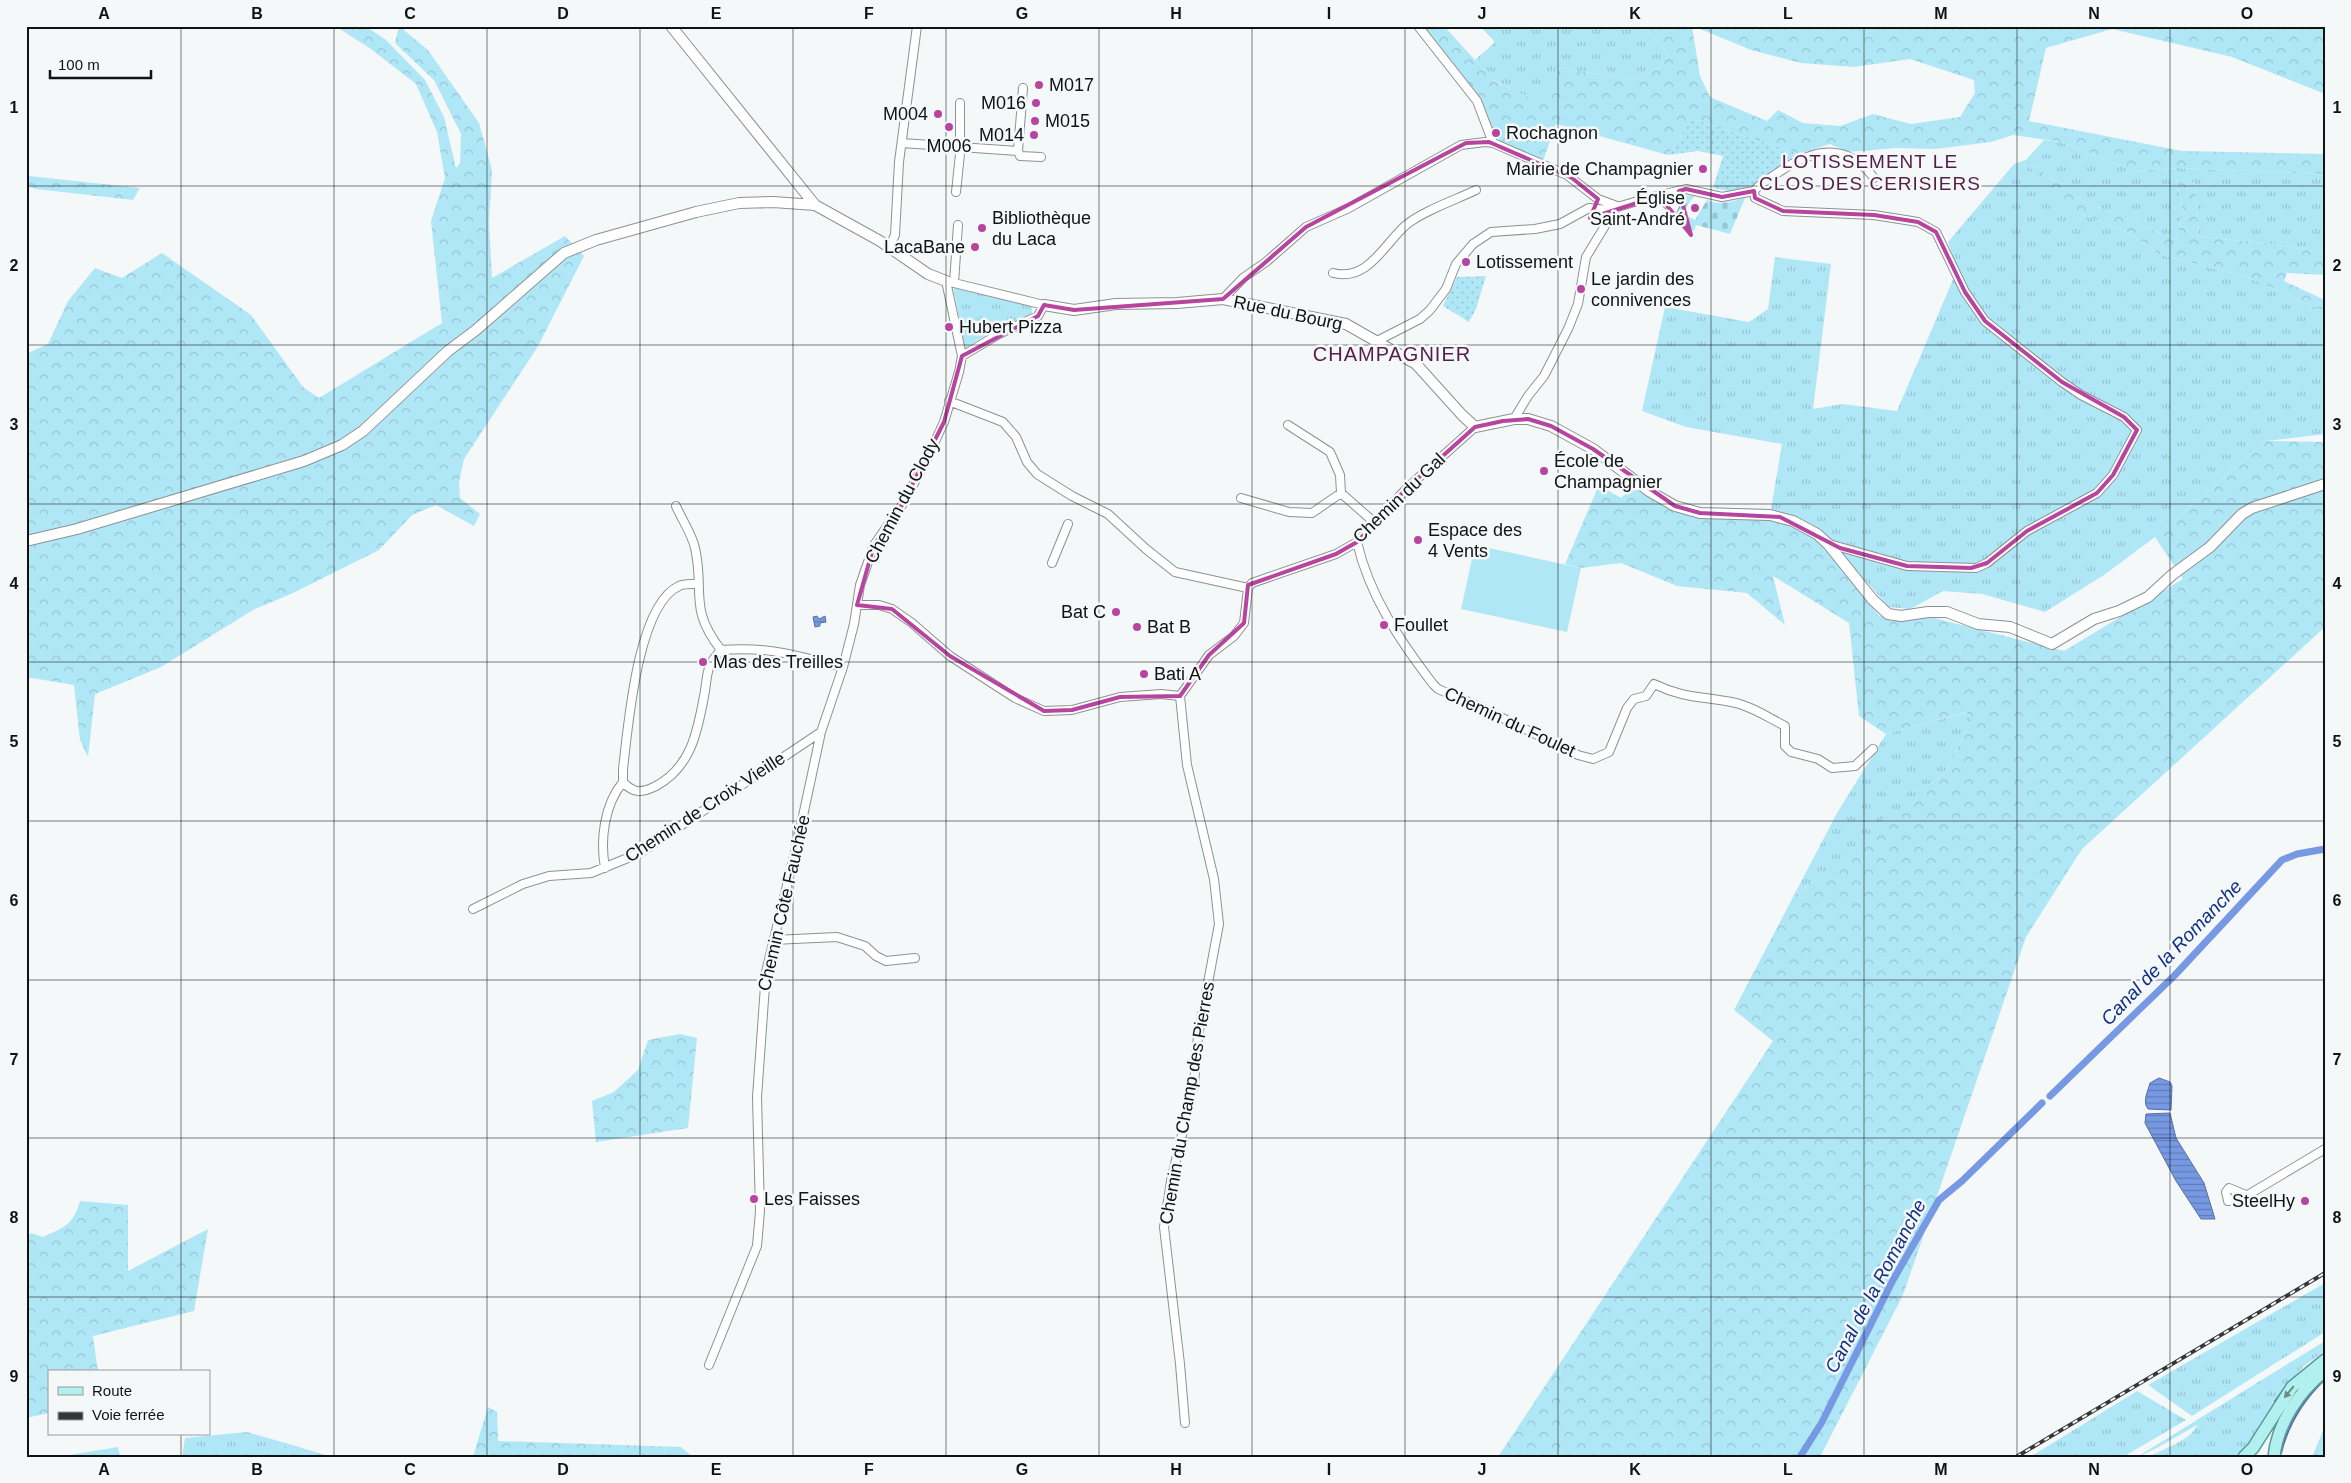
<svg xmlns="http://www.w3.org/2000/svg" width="2351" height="1483" viewBox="0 0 2351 1483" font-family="Arial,sans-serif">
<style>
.grass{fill:url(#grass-tufts)}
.forest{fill:url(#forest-crowns)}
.cemetery{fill:url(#cemetery-stones)}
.park{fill:url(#park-dots)}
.pitch{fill:#b0e7f7}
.water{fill:url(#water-rules);stroke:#5870a5}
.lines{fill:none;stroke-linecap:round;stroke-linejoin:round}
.stream{stroke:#5870a5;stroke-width:2}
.canal{stroke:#7799e3;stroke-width:7}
.street-casing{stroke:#8e9192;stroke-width:10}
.secondary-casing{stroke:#8e9192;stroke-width:12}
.primary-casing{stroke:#579c9a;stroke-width:14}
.street{stroke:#fff;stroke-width:8}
.secondary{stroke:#fff;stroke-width:10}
.primary{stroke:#b1f0ee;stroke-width:11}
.rail-casing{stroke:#353637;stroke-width:4}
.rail{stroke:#f4f8f9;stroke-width:2;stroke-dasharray:5.5;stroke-linecap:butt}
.oneway{fill:#698c8b}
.marked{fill:none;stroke:#b7449e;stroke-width:4;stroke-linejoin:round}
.grid{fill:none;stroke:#111213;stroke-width:1;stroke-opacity:0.55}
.poi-dot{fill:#b7449e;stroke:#f4f8f9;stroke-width:2}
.labels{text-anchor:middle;stroke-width:5;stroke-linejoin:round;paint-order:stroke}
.poi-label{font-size:18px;fill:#111213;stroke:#f4f8f9;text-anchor:start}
.street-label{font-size:18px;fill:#111213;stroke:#f4f8f9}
.neighbourhood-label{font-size:19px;letter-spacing:1px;fill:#551e49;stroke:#f4f8f9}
.water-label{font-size:19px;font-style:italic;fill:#122f84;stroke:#f4f8f9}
.quarter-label{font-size:20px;letter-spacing:1px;fill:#551e49;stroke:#f4f8f9}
.neatline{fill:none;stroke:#111213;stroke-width:2}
.grid-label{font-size:16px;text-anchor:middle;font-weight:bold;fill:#111213}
</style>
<defs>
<pattern id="grass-tufts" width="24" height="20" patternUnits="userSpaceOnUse" patternTransform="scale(1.25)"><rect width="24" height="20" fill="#b0e7f7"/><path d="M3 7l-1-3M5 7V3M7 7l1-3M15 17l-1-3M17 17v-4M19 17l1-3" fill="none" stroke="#96c5d3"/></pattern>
<pattern id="forest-crowns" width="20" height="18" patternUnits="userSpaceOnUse" patternTransform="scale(1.25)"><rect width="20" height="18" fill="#b0e7f7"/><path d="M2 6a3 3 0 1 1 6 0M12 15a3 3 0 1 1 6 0" fill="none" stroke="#96c5d3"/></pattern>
<pattern id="cemetery-stones" width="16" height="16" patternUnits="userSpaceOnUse" patternTransform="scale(1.25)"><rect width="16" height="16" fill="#b0e7f7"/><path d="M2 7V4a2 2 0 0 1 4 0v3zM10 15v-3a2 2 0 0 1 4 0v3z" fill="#96c5d3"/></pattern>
<pattern id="park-dots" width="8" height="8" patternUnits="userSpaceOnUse" patternTransform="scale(1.25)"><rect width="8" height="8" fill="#b0e7f7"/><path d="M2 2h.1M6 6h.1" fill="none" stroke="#96c5d3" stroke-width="1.8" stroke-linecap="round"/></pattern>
<pattern id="water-rules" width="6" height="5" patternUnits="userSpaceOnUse" patternTransform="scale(1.25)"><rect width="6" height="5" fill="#7799e3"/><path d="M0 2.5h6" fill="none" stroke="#607bb7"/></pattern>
</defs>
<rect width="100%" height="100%" fill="#f4f8f9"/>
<path class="grass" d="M 1480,26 L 1644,26 L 1669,55 L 1659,68 L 1633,80 L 1560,68 L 1542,104 L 1493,80 L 1475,60 L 1495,42 Z
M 2044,140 L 2062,142 L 2134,171 L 2176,168 L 2325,174 L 2325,253 L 2266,243 L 2199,237 L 2195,183 L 2176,179 L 2183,212 L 2176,240 L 2081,200 L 2027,161 L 2080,213 L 2129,233 L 2161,255 L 2248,277 L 2316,308 L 2325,310 L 2325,434 L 2266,441 L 2155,537 L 2104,575 L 2045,612 L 1982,594 L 1943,591 L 1910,609 L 1889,607 L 1825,535 L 1771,509 L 1782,444 L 1686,427 L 1642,411 L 1665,307 L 1749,322 L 1768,309 L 1775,257 L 1831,264 L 1813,409 L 1842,404 L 1897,411 L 1957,270 L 1948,242 L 2014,164 L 2026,160 Z
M 953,286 L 1032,305 L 1032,317 C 1007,324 986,334 965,348 Z
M 1968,712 L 1972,720 L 1943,775 L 1918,792 L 1917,798 L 1908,810 C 1872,815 1881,832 1861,854 C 1851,864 1833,870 1821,877 C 1811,882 1802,890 1793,897 L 1837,813 L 1886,734 Z
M 2325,1283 L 2325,1332 L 2192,1416 L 2148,1385 Z
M 2325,1341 L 2325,1351 L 2304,1366 L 2274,1400 L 2274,1404 L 2250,1445 L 2239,1454 L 2232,1457 L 2148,1457 C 2163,1449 2190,1441 2197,1425 L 2155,1449 L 2137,1457 Z
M 2137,1391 L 2186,1420 L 2123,1457 L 2030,1457 Z
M 2325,1426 L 2325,1457 L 2312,1457 Z
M 247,1432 L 289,1444 L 258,1457 L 182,1457 L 185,1438 Z"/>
<path class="forest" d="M 335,26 L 365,26 L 385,39 L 425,80 L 444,117 L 456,168 L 460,164 L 461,134 L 434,80 L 395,43 L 399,26 L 428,50 L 479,123 L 492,170 L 489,222 L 492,278 L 565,236 L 584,256 L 537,348 L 464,459 L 459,482 L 460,498 L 480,514 L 474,526 L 436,505 L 412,515 L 379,550 L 293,593 L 253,610 L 161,667 L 95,694 L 88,757 L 80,740 L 74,685 L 26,677 L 26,354 L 48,344 L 68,301 L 95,268 L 122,278 L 162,253 L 251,315 L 303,387 L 319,398 L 442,323 L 431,221 L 445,178 L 437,132 L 416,84 L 371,49 Z
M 1421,26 L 1444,26 L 1494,81 L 1542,103 L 1560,68 L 1633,80 L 1659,68 L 1669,55 L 1644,26 L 1692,26 L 1700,76 L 1710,97 L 1767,121 L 1778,110 L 1803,123 L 1840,126 L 1873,114 L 1911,124 L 1960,117 L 1975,93 L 1974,80 L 1910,59 L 1854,67 L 1801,63 L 1751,50 L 1693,26 L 2325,26 L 2325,94 L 2232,57 L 2112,29 L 2046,48 L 2029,121 L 2182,151 L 2325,154 L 2325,174 L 2176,168 L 2134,171 L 2062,142 L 2013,135 L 1991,142 L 1935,149 L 1896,148 L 1849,152 L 1830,144 L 1799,154 L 1692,119 L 1668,155 L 1556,124 L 1543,161 L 1495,142 L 1482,104 Z
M 2026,160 L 2081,200 L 2176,240 L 2183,212 L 2176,178 L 2195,183 L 2199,237 L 2266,243 L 2325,253 L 2325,275 L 2287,273 L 2284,281 L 2325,300 L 2325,310 L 2316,308 L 2248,277 L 2161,255 L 2129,233 L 2080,213 L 2045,192 Z
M 26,175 L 29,176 L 140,188 L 133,200 L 36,189 L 26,186 Z
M 2266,441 L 2325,442 L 2325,627 L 2082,849 L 2026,937 L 1903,1295 L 1820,1457 L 1498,1457 L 1773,1041 L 1734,1010 L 1793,897 L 1818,878 L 1859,856 L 1870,842 L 1879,823 L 1892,812 L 1908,809 L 1917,798 L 1918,792 L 1943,775 L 1972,720 L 1967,712 L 1886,734 L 1859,716 L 1849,623 L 1773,576 L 1785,625 L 1747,593 L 1677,586 L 1621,563 L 1581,568 L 1565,564 L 1599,485 L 1621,498 L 1634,486 L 1695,507 L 1771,509 L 1800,527 L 1823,546 L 1879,616 L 1934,618 L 2064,651 L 2183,579 L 2155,537 Z
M 680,1034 L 697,1038 L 688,1128 L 596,1142 L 592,1101 L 614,1092 L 638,1070 L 648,1040 Z
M 80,1201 L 128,1205 L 128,1271 L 208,1229 L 194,1311 L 93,1336 L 98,1372 L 49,1372 L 49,1413 L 26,1418 L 26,1237 L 31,1233 L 43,1237 C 65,1227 73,1225 80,1201 Z
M 488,1407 L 497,1412 L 498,1441 L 681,1447 L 693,1457 L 473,1457 Z
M 289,1444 L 332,1457 L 258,1457 Z
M 118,1447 L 120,1457 L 57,1457 Z"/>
<path class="cemetery" d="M 1684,195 L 1694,196 L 1682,213 L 1695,220 L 1707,200 C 1720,206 1732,201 1745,198 L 1730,234 L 1696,225 L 1694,231 C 1684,229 1678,221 1673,214 Z"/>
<path class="park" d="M 1692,119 L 1799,154 L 1756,184 L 1733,192 L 1713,188 L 1723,156 L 1698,151 L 1668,155 Z
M 1486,276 L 1476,309 L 1469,322 L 1443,306 L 1457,277 Z"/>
<path class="pitch" d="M 1475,545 L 1581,568 L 1567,632 L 1461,609 Z"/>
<path class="water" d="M 817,616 L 819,619 L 825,616 L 826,622 L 820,623 L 820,626 L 815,627 L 813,617 Z
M 2159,1078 L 2170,1082 L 2172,1086 L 2171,1110 L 2148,1109 C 2142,1102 2148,1091 2150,1083 Z
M 2170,1113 L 2176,1138 L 2204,1183 L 2215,1219 L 2201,1219 L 2176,1181 L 2145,1123 L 2146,1114 Z"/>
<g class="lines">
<path class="stream" d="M 2290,1382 L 2325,1353
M 2275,1401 L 2287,1385
M 2281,1453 C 2288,1425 2304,1399 2325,1379"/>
<path class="canal" d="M 2050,1096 L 2175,975 L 2282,860 L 2297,854 L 2325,849
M 1800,1457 L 1822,1422 L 1893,1280 L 1939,1200 L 1962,1181 L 2042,1103"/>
<g class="street-casing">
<path id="street" d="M 1418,26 L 1477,101 L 1493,143
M 902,143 L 1018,151 L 1023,88
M 1018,151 L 1020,156 L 1041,157
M 1754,191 L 1755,198 L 1783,211 L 1874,215 L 1918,222 L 1936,232 L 1965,292 L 1985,321 L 2062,382 L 2081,395 L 2124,417 L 2137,430 L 2113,475 L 2097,493 L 2027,531 L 1987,563 L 1976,568 L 1907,566 L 1829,544
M 1754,191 C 1760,183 1771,178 1779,172 C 1813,149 1846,141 1874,178
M 956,192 L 960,154 L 960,103
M 1659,196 L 1673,210 L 1680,196 L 1679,191
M 889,247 L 895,235 L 899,162 L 917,26
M 1333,273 C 1368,282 1384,244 1406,225 C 1423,211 1455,200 1476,190
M 946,281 L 1044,305 L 1038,316 L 999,334 L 962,356
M 954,283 L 958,225
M 1223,299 L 1243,278 L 1266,262 L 1306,227 L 1349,208 L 1461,145 L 1485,142 L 1493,143 L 1567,175 L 1598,199 L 1617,206
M 1377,341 L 1420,319 L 1430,310 L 1446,289 L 1456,264 L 1473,244 L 1491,232 L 1535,229 L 1560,224 L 1589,208 L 1607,210 L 1648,198 L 1686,189 L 1722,197 L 1754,191
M 949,401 L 1003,422 L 1016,437 L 1027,462 L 1037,474 L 1072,496 L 1108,514 L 1146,549 L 1175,572 L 1248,588
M 1514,419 L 1528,396 L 1544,376 L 1568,329 L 1578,304 L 1586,257 L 1617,206
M 1288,425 L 1330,452 L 1340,475 L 1341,493 L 1375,523
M 1241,498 L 1289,512 L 1312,513 L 1341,493
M 676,506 C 682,520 692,534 695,548 C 705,592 688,608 721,650 C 770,646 797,656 843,667
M 1357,542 C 1369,595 1400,641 1433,684 L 1438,689 L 1478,706 L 1578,755 L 1593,759 L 1609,752 L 1627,708 L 1634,699 L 1646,696 L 1654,684 C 1685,699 1704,696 1736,703 C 1753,707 1769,718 1785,726 L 1785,746 L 1791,752 L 1818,759 L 1832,768 L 1855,766 L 1873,749
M 1052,563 L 1068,524
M 857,605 L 879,605 L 892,609 L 912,623 L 950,656 L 1015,698 L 1044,711 L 1072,710 L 1120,697 L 1161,694 L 1180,696
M 1180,696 L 1187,765 L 1214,879 L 1219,924 L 1198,1036 L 1194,1084 L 1171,1181 L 1164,1227 L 1180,1364 L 1185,1423
M 1180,696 L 1209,655 L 1234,636 L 1244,623 L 1248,588 L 1252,583 L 1336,554 L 1357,542 L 1407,488 L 1475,427
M 623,782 C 634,794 642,793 656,786 C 693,766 698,728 705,691 C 706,683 707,672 710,665 C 712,660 718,654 721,650
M 605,868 C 600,840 604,805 623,782 L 623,769 C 628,728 637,605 679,586 C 684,583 692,584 698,584
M 473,909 L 523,884 L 549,876 L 591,873 L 640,853 L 821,732
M 773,940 L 837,937 L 865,946 L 876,956 L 886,961 L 915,958
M 2246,1195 L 2229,1188 L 2226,1192 L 2228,1201 L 2241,1199 L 2325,1149
M 709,1365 L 757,1246 L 760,1211 L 757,1097 L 766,972 L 797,844 L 821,732 L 843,667 L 854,624 L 860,585 L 874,545 L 902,505 L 925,463 L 944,422 L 959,372 L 962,356 L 946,281"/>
</g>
<g class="secondary-casing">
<path id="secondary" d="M 671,26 L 815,205
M 1044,305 L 1074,310 L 1116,304 L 1177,303 L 1223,299 L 1346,324 L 1416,364 L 1462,415 L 1475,427 L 1514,419 L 1528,419 L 1551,426 L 1593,449 L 1649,491 L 1675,506 L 1700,513 L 1770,515 L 1793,521 L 1817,534 L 1828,544 L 1873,600 L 1888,614 L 1901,616 L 1928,612 L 1947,612 L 1978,624 L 2010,627 L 2052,644 L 2094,619 L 2119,611 L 2148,597 L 2172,575 L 2210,547 L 2242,514 L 2252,508 L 2325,484
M 26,541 L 77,529 L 304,461 L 342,445 L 363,431 L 448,351 L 476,330 L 564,253 L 596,240 L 696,212 L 739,203 L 773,202 L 815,205 L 880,241 L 928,274 L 946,281"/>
</g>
<g class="primary-casing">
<path id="primary" d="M 2244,1457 L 2253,1448 L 2292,1387 L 2325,1360
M 2274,1457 C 2277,1424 2299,1391 2325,1371"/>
</g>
<use href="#street" class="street"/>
<use href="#secondary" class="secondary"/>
<use href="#primary" class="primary"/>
<g class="rail-casing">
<path id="rail" d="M 2016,1457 L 2325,1273"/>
</g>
<use href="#rail" class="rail"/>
</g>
<defs><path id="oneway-solid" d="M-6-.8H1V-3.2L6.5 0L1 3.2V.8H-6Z" transform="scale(1.25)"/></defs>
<use class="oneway" href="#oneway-solid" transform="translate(2289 1392) rotate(129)"/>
<path class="marked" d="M 1489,142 L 1572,178 L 1598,199 L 1590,218 L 1659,196 L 1691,235 L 1679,191 L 1686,189 L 1722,197 L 1754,191 L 1755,198 L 1783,211 L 1874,215 L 1918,222 L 1936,232 L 1965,292 L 1985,321 L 2062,382 L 2124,417 L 2137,430 L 2113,475 L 2097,493 L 2027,531 L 1987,563 L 1971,568 L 1907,566 L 1840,548 L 1780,517 L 1700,513 L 1675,506 L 1593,449 L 1551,426 L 1528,419 L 1503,421 L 1475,427 L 1407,488 L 1357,542 L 1336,554 L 1248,585 L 1244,623 L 1209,655 L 1180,696 L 1120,697 L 1072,710 L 1044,711 L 950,656 L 892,609 L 857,605 L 874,545 L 902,505 L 944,422 L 962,356 L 1038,316 L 1044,305 L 1074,310 L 1223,299 L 1306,227 L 1466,143 Z"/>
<path class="grid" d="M 181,26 L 181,1372M 334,26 L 334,1457M 487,26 L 487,1457M 640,26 L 640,1457M 793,26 L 793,1457M 946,26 L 946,1457M 1099,26 L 1099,1457M 1252,26 L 1252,1457M 1405,26 L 1405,1457M 1558,26 L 1558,1457M 1711,26 L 1711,1457M 1864,26 L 1864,1457M 2017,26 L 2017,1457M 2170,26 L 2170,1457M 26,186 L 2325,186M 26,345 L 2325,345M 26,504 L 2325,504M 26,662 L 2325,662M 26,821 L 2325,821M 26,980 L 2325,980M 26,1138 L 2325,1138M 26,1297 L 2325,1297M 181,1434 L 181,1457"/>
<g class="poi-dot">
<circle cx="1039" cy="85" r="5"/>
<circle cx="1036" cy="103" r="5"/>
<circle cx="938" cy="114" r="5"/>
<circle cx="1035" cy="121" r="5"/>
<circle cx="949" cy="127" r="5"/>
<circle cx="1496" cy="133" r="5"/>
<circle cx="1034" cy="135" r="5"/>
<circle cx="1703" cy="169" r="5"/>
<circle cx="1695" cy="208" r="5"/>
<circle cx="982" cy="228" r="5"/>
<circle cx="975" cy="247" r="5"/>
<circle cx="1466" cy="262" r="5"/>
<circle cx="1581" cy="289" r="5"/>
<circle cx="949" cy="327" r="5"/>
<circle cx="1544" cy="471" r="5"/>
<circle cx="1418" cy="540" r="5"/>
<circle cx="1116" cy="612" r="5"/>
<circle cx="1384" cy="625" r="5"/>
<circle cx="1137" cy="627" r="5"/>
<circle cx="703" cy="662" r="5"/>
<circle cx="1144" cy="674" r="5"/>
<circle cx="754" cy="1199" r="5"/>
<circle cx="2305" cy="1201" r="5"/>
</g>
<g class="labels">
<g class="poi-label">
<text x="1049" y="91">M017</text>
<text x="1026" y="109" text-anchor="end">M016</text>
<text x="928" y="120" text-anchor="end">M004</text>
<text x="1045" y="127">M015</text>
<text x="1506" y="139">Rochagnon</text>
<text x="1024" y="141" text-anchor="end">M014</text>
<text x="949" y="152" text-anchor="middle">M006</text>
<text x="1693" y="175" text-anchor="end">Mairie de Champagnier</text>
<text x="1685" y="204" text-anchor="end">Église<tspan x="1685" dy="21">Saint-André</tspan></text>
<text x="992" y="224">Bibliothèque<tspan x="992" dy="21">du Laca</tspan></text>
<text x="965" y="253" text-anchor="end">LacaBane</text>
<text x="1476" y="268">Lotissement</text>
<text x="1591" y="285">Le jardin des<tspan x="1591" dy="21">connivences</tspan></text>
<text x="959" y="333">Hubert Pizza</text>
<text x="1554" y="467">École de<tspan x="1554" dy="21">Champagnier</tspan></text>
<text x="1428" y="536">Espace des<tspan x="1428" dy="21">4 Vents</tspan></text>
<text x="1106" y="618" text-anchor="end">Bat C</text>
<text x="1394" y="631">Foullet</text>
<text x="1147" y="633">Bat B</text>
<text x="713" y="668">Mas des Treilles</text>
<text x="1154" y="680">Bati A</text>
<text x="764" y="1205">Les Faisses</text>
<text x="2295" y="1207" text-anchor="end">SteelHy</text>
</g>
<g class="street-label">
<text transform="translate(1288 313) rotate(12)" y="6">Rue du Bourg</text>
<text transform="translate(1399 498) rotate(-44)" y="6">Chemin du Gal</text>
<text transform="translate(902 501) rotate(-62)" y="6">Chemin du Clody</text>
<text transform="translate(1510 722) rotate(25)" y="6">Chemin du Foulet</text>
<text transform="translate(705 807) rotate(-33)" y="6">Chemin de Croix Vieille</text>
<text transform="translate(784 903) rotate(-77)" y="6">Chemin Côte Fauchée</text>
<text transform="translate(1187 1103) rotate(-80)" y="6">Chemin du Champ des Pierres</text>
</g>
<g class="neighbourhood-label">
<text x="1870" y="168">LOTISSEMENT LE<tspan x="1870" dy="22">CLOS DES CERISIERS</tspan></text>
</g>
<g class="water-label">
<text transform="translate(2171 952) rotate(-46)" y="7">Canal de la Romanche</text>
<text transform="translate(1875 1286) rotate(-62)" y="7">Canal de la Romanche</text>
</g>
<g class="quarter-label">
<text x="1392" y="361">CHAMPAGNIER</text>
</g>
</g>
<rect width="2351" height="1483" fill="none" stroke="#f4f8f9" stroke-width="55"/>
<rect x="48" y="1370" width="162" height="65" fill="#f4f8f9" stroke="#999c9d"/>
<rect x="58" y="1387" width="25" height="8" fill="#b1f0ee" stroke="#999c9d"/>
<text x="92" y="1396" font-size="15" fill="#111213">Route</text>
<rect x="58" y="1412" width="25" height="8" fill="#353637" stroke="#999c9d"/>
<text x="92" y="1420" font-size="15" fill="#111213">Voie ferrée</text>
<path d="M50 70v8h101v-8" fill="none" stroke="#111213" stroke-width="2.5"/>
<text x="58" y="70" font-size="15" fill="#111213" stroke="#f4f8f9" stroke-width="4" paint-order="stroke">100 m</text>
<rect x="28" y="28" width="2296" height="1428" class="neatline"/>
<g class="grid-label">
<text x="104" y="19">A</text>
<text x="257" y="19">B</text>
<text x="410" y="19">C</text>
<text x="563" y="19">D</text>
<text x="716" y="19">E</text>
<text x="869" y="19">F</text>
<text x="1022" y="19">G</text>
<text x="1176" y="19">H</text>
<text x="1329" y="19">I</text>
<text x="1482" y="19">J</text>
<text x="1635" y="19">K</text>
<text x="1788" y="19">L</text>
<text x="1941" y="19">M</text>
<text x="2094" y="19">N</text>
<text x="2247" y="19">O</text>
<text x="14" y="113">1</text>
<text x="2337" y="113">1</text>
<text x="14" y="271">2</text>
<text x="2337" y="271">2</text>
<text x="14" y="430">3</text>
<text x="2337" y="430">3</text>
<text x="14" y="589">4</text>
<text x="2337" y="589">4</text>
<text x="14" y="747">5</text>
<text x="2337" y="747">5</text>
<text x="14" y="906">6</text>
<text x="2337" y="906">6</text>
<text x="14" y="1065">7</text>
<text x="2337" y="1065">7</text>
<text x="14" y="1223">8</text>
<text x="2337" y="1223">8</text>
<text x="14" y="1382">9</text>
<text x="2337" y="1382">9</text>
<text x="104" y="1475">A</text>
<text x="257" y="1475">B</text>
<text x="410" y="1475">C</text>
<text x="563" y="1475">D</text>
<text x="716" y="1475">E</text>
<text x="869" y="1475">F</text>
<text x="1022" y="1475">G</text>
<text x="1176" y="1475">H</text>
<text x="1329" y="1475">I</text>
<text x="1482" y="1475">J</text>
<text x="1635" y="1475">K</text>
<text x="1788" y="1475">L</text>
<text x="1941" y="1475">M</text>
<text x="2094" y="1475">N</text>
<text x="2247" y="1475">O</text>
</g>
</svg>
